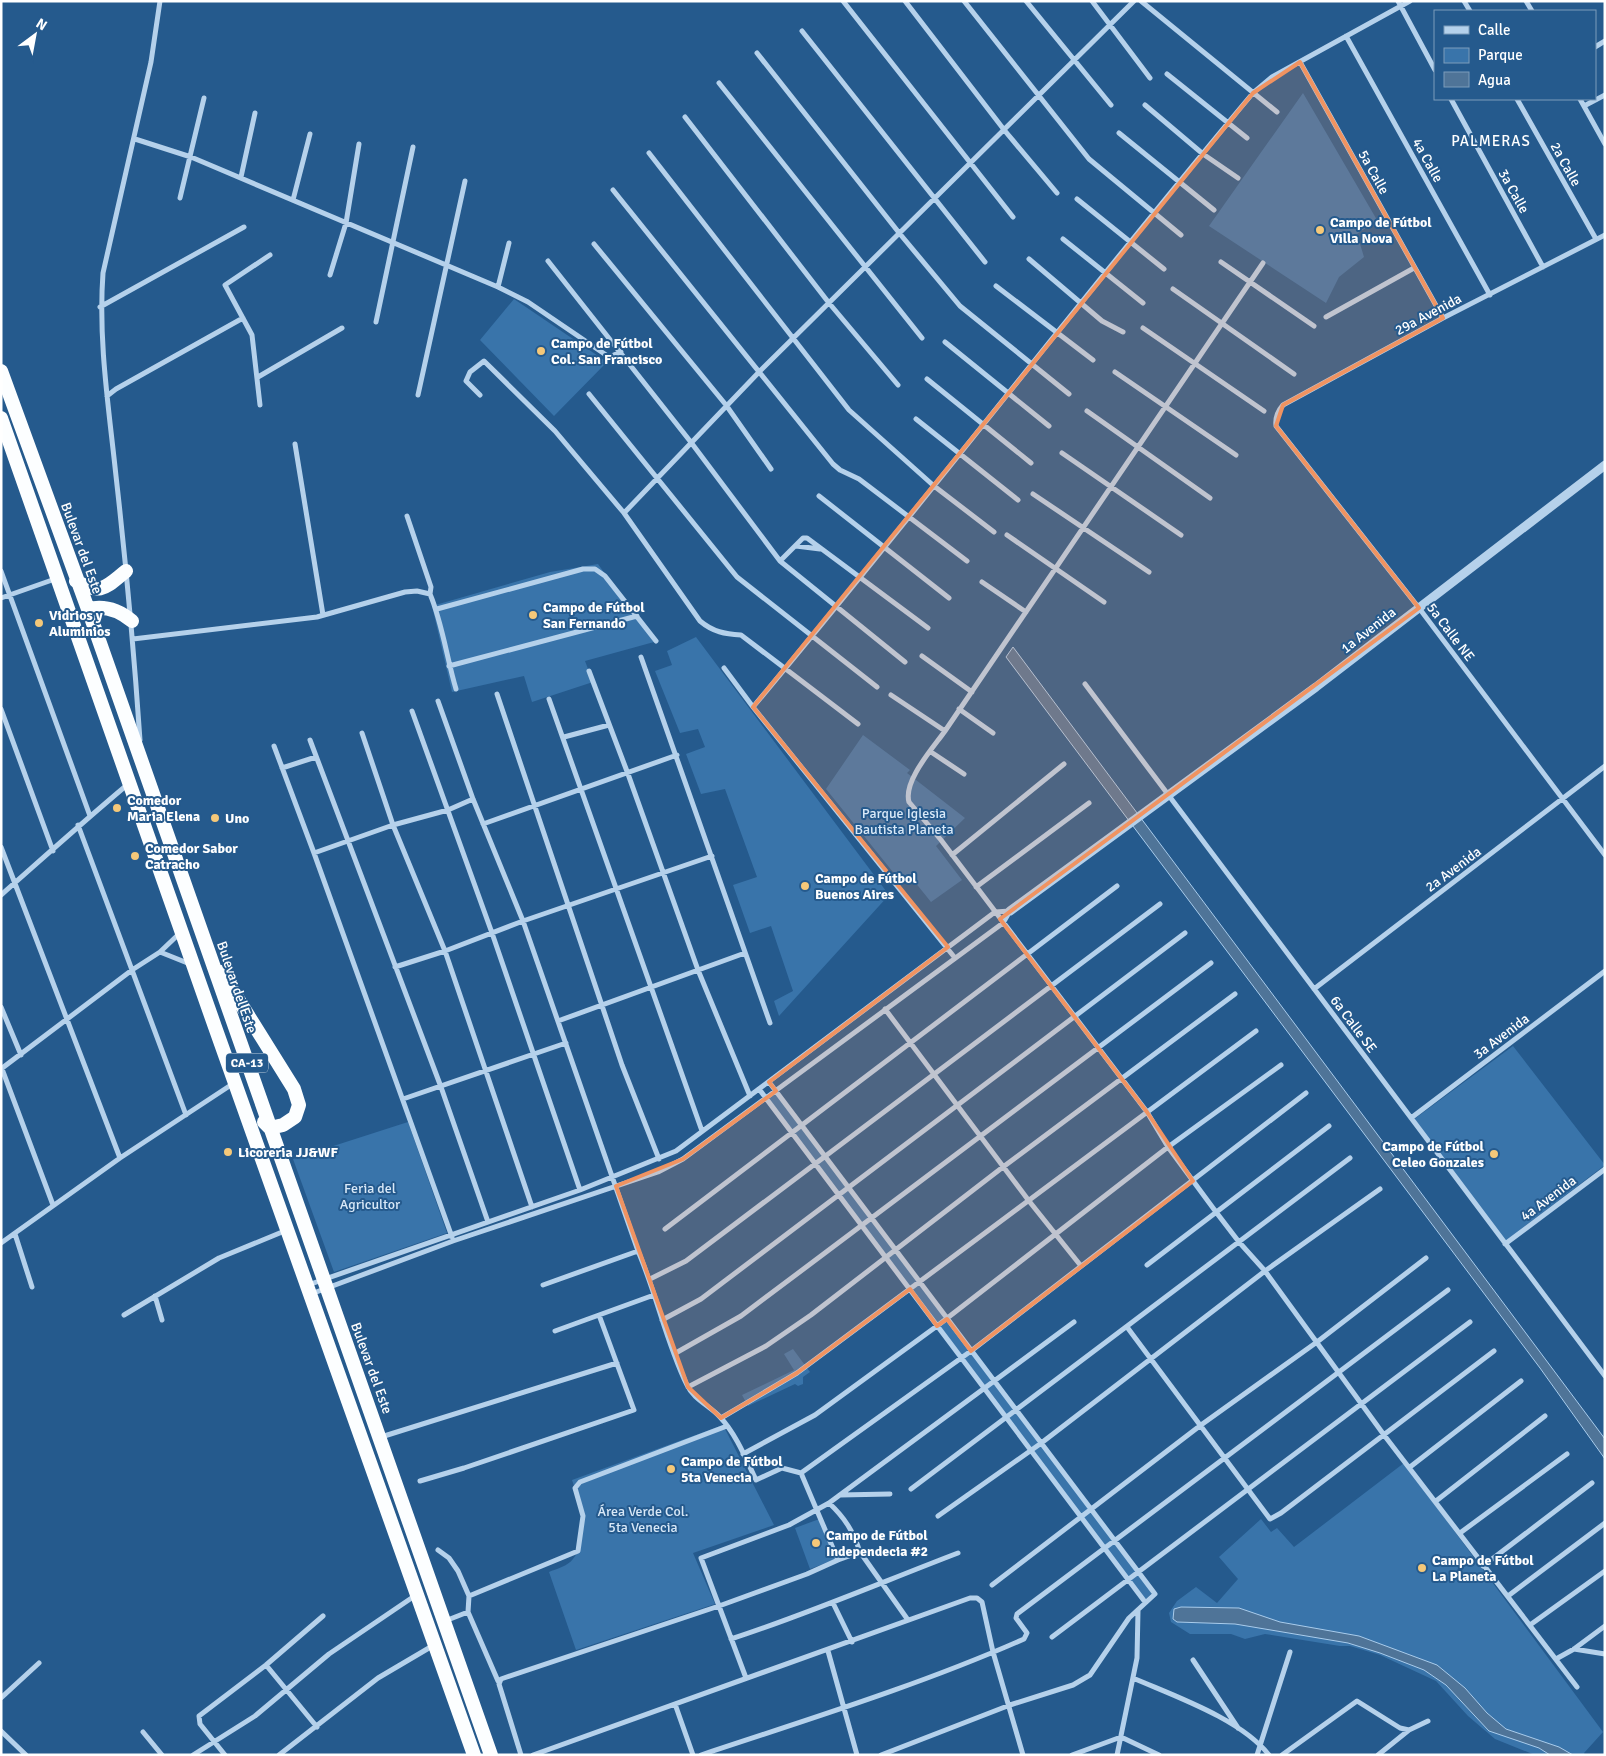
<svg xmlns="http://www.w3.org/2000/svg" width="1606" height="1756" viewBox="0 0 1606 1756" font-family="Signika,sans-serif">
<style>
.green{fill:#3974aa}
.water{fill:#4f7498;stroke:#a9ccec}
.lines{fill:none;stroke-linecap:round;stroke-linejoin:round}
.minor{stroke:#b5d1eb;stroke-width:5}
.tertiary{stroke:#b5d1eb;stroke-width:9}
.trunk{stroke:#fcfeff;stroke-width:14}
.marked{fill:#f09361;fill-opacity:0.2;stroke:#f09361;stroke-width:4;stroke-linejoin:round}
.poi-dot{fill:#f5c879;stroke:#255a8d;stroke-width:2}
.labels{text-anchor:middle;stroke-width:4;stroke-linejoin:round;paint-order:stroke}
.shield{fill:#255a8d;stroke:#becedd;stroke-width:1}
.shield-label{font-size:12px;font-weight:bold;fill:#fff}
.street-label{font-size:14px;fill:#fff;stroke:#255a8d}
.poi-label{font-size:14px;font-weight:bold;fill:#fff;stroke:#255a8d;text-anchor:start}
.park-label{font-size:14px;fill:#d9e9f8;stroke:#255a8d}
.neighbourhood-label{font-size:15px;letter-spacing:1px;fill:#fff;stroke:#255a8d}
</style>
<rect width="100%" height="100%" fill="#255a8d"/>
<path class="green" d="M 1303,93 L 1377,220 L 1357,234 L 1364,257 L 1339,277 L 1326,303 L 1209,226 Z
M 514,299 L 607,362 L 554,416 L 480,340 Z
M 598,564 L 654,642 L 585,661 L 593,682 L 532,702 L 524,676 L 452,692 L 432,606 L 550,572 Z
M 696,637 L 889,895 L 779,1016 L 774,1001 L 793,991 L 771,926 L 750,933 L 733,885 L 757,877 L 725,789 L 701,794 L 686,754 L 705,747 L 698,729 L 680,733 L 655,671 L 672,665 L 667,651 Z
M 863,735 L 910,770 L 907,773 L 965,818 L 936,846 L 962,880 L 931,902 L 910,876 L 901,882 L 826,789 Z
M 1513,1046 L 1605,1165 L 1504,1242 L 1413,1120 Z
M 776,1093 L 1152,1593 L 1145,1600 L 768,1099 Z
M 408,1122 L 447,1233 L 334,1272 L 293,1159 Z
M 793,1349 L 810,1372 L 803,1377 L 803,1384 L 798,1386 L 795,1384 L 748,1406 L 742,1395 L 794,1370 L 784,1354 Z
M 723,1425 L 774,1525 L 693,1553 L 715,1604 L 576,1650 L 549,1572 C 556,1569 568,1566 573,1559 C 590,1538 580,1503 572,1480 Z
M 1404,1463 L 1603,1732 L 1584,1753 L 1585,1755 L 1535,1755 L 1495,1739 L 1468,1716 L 1436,1681 L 1380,1655 L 1350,1646 L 1340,1646 L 1265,1634 L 1245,1639 L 1231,1634 L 1190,1634 L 1171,1622 L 1169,1613 L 1177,1601 L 1196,1587 L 1217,1603 L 1238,1579 L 1219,1557 L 1261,1519 L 1271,1532 L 1277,1528 L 1294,1547 Z
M 822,1518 L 836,1559 L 810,1569 L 795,1528 Z"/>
<path class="water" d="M 1013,647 L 1605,1439 L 1605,1459 L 1540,1368 L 1006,657 Z
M 1181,1607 L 1239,1608 L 1280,1622 L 1359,1636 L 1437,1665 L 1465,1688 L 1487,1713 L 1506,1729 L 1559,1747 L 1573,1755 L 1550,1755 L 1539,1748 L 1489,1731 L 1446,1685 L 1424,1670 L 1380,1653 L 1348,1643 L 1235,1624 L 1177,1622 L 1173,1619 L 1174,1609 Z"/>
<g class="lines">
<path class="minor" d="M 843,1 L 1013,217
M 905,1 L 1005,131 L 1057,193
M 964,1 L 1089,159 L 1181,235
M 1026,1 L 1111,105
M 1092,1 L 1150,78
M 1141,1 L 1277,112
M 1398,1 L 1435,70
M 1464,1 L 1470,11
M 1526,1 L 1532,11
M 802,31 L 985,262
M 1346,36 L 1490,295
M 1595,47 L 1605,41
M 757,53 L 900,234 L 960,306 L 1069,394
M 1300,62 L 1443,318
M 1167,74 L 1247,138
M 719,83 L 922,338
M 1451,99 L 1543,267
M 1517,99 L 1596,239
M 1580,99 L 1605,144
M 1145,105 L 1203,154 L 1238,178
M 1584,106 L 1605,95
M 685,117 L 829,303 L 898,385
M 1119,133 L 1214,210
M 135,139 L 191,157 L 498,287 L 528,302 L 609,357 L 621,352
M 649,153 L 849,410 L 934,486 L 994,532
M 241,177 L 255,113
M 613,190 L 833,464 L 840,470 L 859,479 L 967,561
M 180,198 L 204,98
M 1077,199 L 1164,269
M 293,200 L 310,134
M 1605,235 L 1443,318 L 1283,405 C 1277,412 1275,418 1276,426 L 1419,608 L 1605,855
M 1063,239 L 1143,303
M 594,244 L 726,405 L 771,469
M 1029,259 L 1102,321 L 1123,332
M 548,261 L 690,441 L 780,561 L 905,662
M 1221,262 L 1314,326
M 1263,263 L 945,731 C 933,748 903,781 909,802 L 941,840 L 1147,1112 L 1168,1147 L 1216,1212 L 1239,1242 L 1265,1271 L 1384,1435 L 1577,1687
M 330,275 L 346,223 L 359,144
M 996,286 L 1093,360
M 498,287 L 509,243
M 1173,289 L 1294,374
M 100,307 L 244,227
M 1326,317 L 1414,268
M 376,322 L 413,147
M 1143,328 L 1264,411
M 945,342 L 1049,426
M 1115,372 L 1236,455
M 258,377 L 342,328
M 927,379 L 1031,463
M 589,394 L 737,577 L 877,687
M 418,395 L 465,181
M 480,395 L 466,381 L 470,372 L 484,361 L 555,431 L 624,513 L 700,621 C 713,632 725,634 741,635 L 858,724
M 107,396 L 116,389 L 243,318
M 260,405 L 252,335 L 225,285 L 270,255
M 1087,411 L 1210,498
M 916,419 L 1018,500
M 295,444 L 323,615
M 1062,453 L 1181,535
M 1033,494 L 1149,572
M 819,496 L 949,598
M 624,513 L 760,371 L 1134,1
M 407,516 L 431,587 L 430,594
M 1007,535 L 1104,602
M 796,546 L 820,549
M 780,561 L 803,538 L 807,538 L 928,628
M 1,571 L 90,816
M 982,582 L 1026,612
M 1,598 L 55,579
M 437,609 L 583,569 L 595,569 L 605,576 L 656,641
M 133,639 L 317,617 L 405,592 L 417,591 L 430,594 C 442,622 447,659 456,689
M 922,656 L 972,692
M 641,657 L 770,1023
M 449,666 L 637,616
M 724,668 L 753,707
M 589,671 L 628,774 L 698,970 L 750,1096
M 1085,684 L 1605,1376
M 497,694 L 622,1065 L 659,1159
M 891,695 L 945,731
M 549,699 L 702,1131
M 438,701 L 473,799 L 523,921 L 638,1251 C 657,1295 666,1342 687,1385 C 694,1400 709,1405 720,1417 C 736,1434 746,1459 756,1480 L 782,1468 L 801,1473 L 838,1560 L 807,1574 L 719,1606 L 501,1679 L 499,1684 L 521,1755
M 1,709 L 53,851
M 959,709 L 993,733
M 412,711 L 492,933 L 580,1190
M 362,733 L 393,825 L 445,951 L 532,1207
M 564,737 L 609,725
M 140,740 C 134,652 126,564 116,476 C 109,409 98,341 103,273 L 151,62 L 160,1
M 310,740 L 441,1087 L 488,1222
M 274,746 L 314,853 L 452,1237
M 931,752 L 964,774
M 282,768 L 316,757
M 483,824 L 677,755
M 78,825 L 186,1115
M 1,847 L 120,1158
M 314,853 L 393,825 L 448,810 L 473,799
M 952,855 L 1064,764
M 976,887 L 1089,803
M 1,895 C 43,858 84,821 127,785
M 160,952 L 190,964
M 955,958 L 753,707 C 923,505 1083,295 1253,93 L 1272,77 L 1410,1
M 395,967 L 445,951 L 523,921 L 712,856
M 1314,989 L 1605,766
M 1,1007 L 21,1055
M 885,1009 L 1029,1201 L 1081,1266
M 558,1021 L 745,953
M 1,1069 L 132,970 L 160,952 L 181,932
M 2,1069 L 53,1205
M 769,1082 L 1155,1594 L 1129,1618 L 1090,1675 L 1073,1685 L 1010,1705 L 881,1755
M 759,1089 L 1145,1602
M 403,1099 L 566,1043
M 1411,1118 L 1605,971
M 665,1229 L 1117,886
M 15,1234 L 32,1287
M 1,1243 L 120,1158 L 234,1083
M 1505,1244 L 1605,1169
M 1147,1265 L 1329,1126
M 650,1279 L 686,1261 L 1160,904
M 308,1285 L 580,1190 L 676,1151 L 995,912 L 1010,911
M 543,1285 L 638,1251
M 311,1294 L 453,1241 L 658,1172 L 683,1159 L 1003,923 L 1010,911
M 155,1296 L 162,1320
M 124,1315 L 219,1258 L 287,1230
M 662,1320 L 701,1299 L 1185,933
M 1127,1327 L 1270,1519 L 1281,1513 L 1494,1351
M 555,1331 L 654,1295
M 674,1354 L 741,1316 L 1211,963
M 688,1387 L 766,1346 L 811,1315 L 1003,1167 L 1235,994
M 721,1418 L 797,1373 L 1256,1031
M 381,1437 L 617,1363
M 743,1454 L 815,1415 L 937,1326 L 1168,1147 L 1281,1065
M 1410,1467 L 1521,1381
M 801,1473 L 971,1351 L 1306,1093
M 420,1481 L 464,1468 L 634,1410 L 599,1315
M 911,1489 L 1350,1158
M 840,1495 L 890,1494
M 1436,1501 L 1545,1416
M 829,1503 C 845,1518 853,1531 860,1552
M 938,1516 L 1040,1444 L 1265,1271 L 1380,1189
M 1460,1533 L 1567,1454
M 438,1550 L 449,1558 L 458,1571 L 469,1596 L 468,1612 L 498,1681
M 838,1560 L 860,1552 L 908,1620
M 1483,1566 L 1592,1483
M 992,1585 L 1201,1425 L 1317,1342 L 1426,1258
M 469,1596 L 578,1551 L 583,1516 L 575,1488 L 580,1482 L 727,1426
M 1508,1596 L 1605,1523
M 833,1603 L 852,1642
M 445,1621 L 468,1612
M 1530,1625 L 1605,1571
M 1052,1637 L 1470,1322
M 731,1639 C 808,1614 882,1582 958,1553
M 1574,1649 L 1605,1654
M 828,1651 L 857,1755
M 1556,1659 L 1574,1649 L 1605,1626
M 1193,1660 L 1238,1728
M 266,1665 L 317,1727
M 746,1678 L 701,1558 L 789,1525 L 829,1503 L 1074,1322
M 1133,1678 C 1174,1696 1241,1719 1269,1755
M 1,1698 L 39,1663
M 675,1704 L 693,1755
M 1,1731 L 26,1755
M 143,1732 L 162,1755
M 193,1755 L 255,1716 L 329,1654 L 416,1595
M 225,1755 L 200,1724 L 199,1716 L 266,1665 L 323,1616
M 279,1755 L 378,1678 L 434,1645
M 533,1755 L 970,1598 L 977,1598 L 982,1602 L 993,1652 L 1023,1755
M 701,1755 C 809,1719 920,1685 1024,1639 L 1027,1633 L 1016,1618 L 1017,1614 L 1448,1290
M 1072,1755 L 1121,1737 L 1159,1755
M 1117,1755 L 1137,1658 L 1138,1611
M 1257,1755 L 1290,1652
M 1282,1755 L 1357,1701 L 1400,1728 L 1409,1730 L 1428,1721
M 1378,1755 L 1409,1730"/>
<path class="tertiary" d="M 1010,911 L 1316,687 L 1605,465"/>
<path class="trunk" d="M 1,371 L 88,609 L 491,1755
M 1,418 L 215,1027 L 474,1755
M 76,581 C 101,596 106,587 126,571
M 88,609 C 105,605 119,610 132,621
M 221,972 L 294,1089 L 299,1105 L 295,1117 L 283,1125 L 270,1128 L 264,1122"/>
</g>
<path class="marked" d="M 1300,62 L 1443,318 L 1283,405 L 1276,426 L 1419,608 L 1000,919 L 1147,1112 L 1193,1181 L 971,1351 L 947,1319 L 937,1326 L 910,1289 L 797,1373 L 721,1418 L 688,1387 L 616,1186 L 683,1159 L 776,1091 L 769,1082 L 948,947 L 753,707 L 1253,93 Z"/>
<g class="poi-dot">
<circle cx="1320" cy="230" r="5"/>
<circle cx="541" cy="351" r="5"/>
<circle cx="533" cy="615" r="5"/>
<circle cx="39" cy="623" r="5"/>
<circle cx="117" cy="808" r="5"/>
<circle cx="215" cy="818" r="5"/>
<circle cx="135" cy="856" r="5"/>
<circle cx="805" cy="886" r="5"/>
<circle cx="228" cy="1152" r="5"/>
<circle cx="1494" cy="1154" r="5"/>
<circle cx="671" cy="1469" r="5"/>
<circle cx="816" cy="1543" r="5"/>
<circle cx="1422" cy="1568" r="5"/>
</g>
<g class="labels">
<rect class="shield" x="226" y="1053.5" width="42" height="19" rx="4"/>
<g class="shield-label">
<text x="247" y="1067">CA-13</text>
</g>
<g class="street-label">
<text transform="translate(1428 160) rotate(61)" y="5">4a Calle</text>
<text transform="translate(1566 164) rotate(61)" y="5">2a Calle</text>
<text transform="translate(1374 172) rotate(61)" y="5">5a Calle</text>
<text transform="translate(1514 191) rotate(61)" y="5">3a Calle</text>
<text transform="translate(1428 314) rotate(-28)" y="5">29a Avenida</text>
<text transform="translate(82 548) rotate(70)" y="5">Bulevar del Este</text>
<text transform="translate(1368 630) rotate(-38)" y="5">1a Avenida</text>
<text transform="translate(1451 632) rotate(53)" y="5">5a Calle NE</text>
<text transform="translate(1453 869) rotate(-37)" y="5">2a Avenida</text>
<text transform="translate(237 987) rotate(71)" y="5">Bulevar del Este</text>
<text transform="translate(1354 1024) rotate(53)" y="5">6a Calle SE</text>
<text transform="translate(1501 1036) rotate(-37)" y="5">3a Avenida</text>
<text transform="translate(1548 1198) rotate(-37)" y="5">4a Avenida</text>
<text transform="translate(372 1368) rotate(70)" y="5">Bulevar del Este</text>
</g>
<g class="poi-label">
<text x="1330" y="227">Campo de Fútbol<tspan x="1330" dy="16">Villa Nova</tspan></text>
<text x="551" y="348">Campo de Fútbol<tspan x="551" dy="16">Col. San Francisco</tspan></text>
<text x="543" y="612">Campo de Fútbol<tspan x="543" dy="16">San Fernando</tspan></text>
<text x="49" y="620">Vidrios y<tspan x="49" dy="16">Aluminios</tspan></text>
<text x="127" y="805">Comedor<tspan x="127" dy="16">Maria Elena</tspan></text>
<text x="225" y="823">Uno</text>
<text x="145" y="853">Comedor Sabor<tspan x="145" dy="16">Catracho</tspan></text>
<text x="815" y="883">Campo de Fútbol<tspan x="815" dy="16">Buenos Aires</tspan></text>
<text x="1484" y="1151" text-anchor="end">Campo de Fútbol<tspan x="1484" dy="16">Celeo Gonzales</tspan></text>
<text x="238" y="1157">Licoreria JJ&amp;WF</text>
<text x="681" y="1466">Campo de Fútbol<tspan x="681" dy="16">5ta Venecia</tspan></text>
<text x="826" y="1540">Campo de Fútbol<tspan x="826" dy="16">Independecia #2</tspan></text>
<text x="1432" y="1565">Campo de Fútbol<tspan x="1432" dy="16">La Planeta</tspan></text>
</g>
<g class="park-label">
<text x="904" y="818">Parque Iglesia<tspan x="904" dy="16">Bautista Planeta</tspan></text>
<text x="370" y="1193">Feria del<tspan x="370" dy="16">Agricultor</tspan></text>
<text x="643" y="1516">Área Verde Col.<tspan x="643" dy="16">5ta Venecia</tspan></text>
</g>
<g class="neighbourhood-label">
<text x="1491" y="146">PALMERAS</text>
</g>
</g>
<rect width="1606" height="1756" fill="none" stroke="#ffffff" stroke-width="5"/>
<rect x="1434" y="10" width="162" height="90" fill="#255a8d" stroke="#7c9cbb"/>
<rect x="1444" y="26" width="25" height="8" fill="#b5d1eb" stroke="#7c9cbb"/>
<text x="1478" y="35" font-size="15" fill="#ffffff">Calle</text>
<rect x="1444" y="48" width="25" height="15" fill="#3974aa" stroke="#7c9cbb"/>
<text x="1478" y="60" font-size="15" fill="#ffffff">Parque</text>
<rect x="1444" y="72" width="25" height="15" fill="#4f7498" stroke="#7c9cbb"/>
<text x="1478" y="85" font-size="15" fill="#ffffff">Agua</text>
<g transform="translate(35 35) rotate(32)" stroke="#255a8d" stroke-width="4" paint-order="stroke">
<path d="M0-4L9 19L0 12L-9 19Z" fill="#ffffff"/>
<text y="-8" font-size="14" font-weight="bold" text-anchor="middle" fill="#ffffff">N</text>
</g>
</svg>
